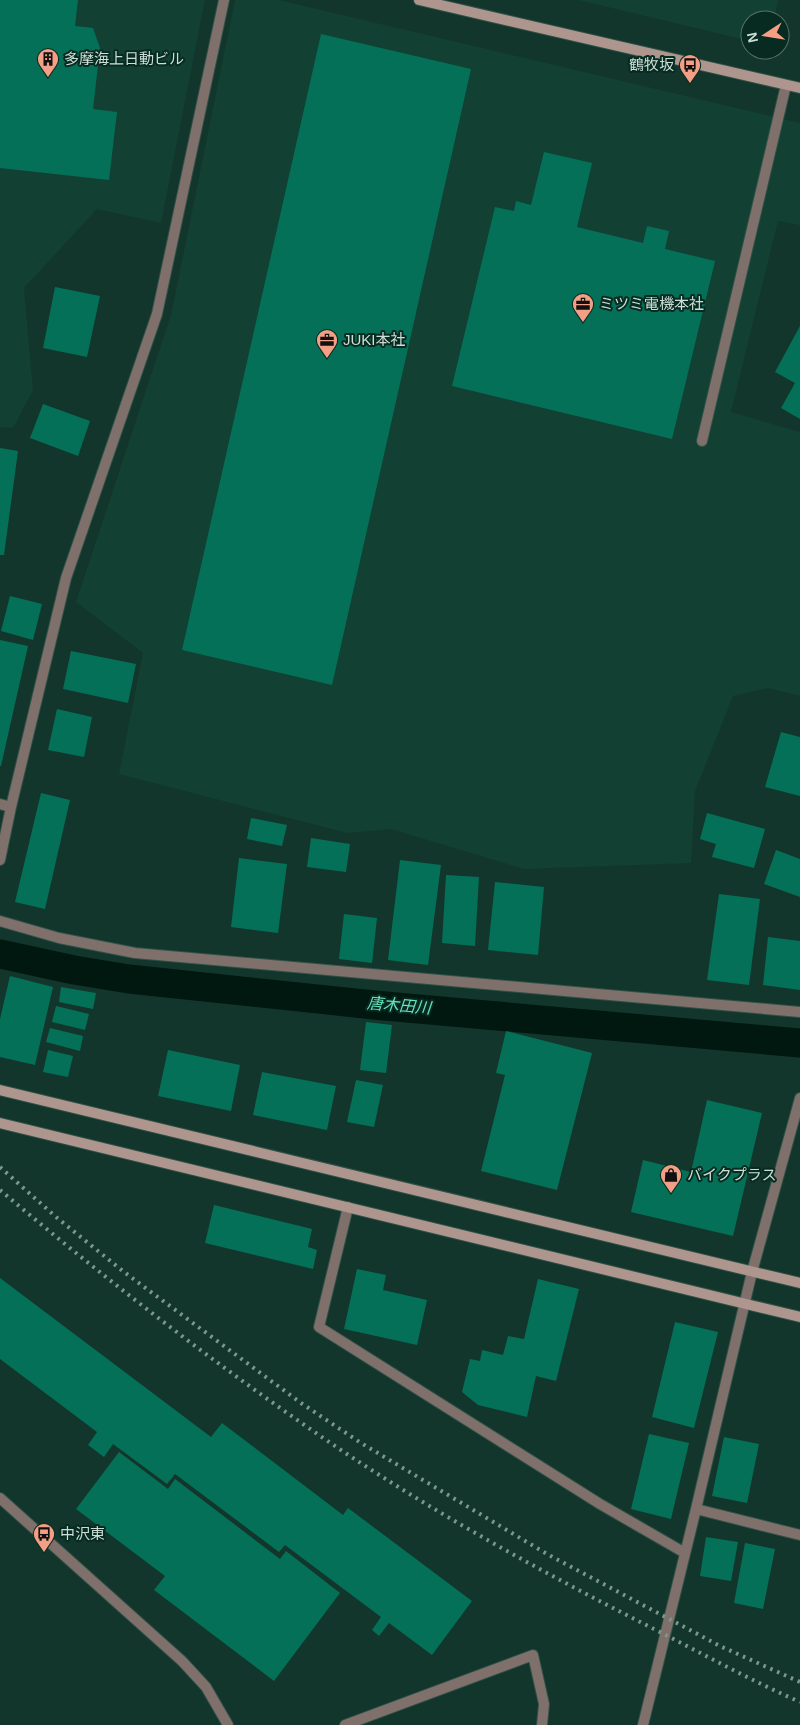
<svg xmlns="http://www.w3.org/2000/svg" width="800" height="1725" viewBox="0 0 800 1725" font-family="Arial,'Noto Sans JP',sans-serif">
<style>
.built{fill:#124033}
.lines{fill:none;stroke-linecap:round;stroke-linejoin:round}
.canal{stroke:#001810;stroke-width:29}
.building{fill:#057058}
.lane-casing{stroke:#305147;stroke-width:12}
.street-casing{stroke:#305147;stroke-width:12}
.secondary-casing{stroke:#305147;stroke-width:12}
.lane{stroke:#80706c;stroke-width:10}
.street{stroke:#80706c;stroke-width:10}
.secondary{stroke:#ae968e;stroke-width:10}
.rail{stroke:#7d978e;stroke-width:4;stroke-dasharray:2.5 5;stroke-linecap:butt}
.labels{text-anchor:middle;stroke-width:4;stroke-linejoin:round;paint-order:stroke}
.poi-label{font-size:15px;fill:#ccdfd7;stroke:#072b21;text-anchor:start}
.water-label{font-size:16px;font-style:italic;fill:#67e3bd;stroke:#072b21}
</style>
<rect width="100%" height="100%" fill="#12362b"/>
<path class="built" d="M 0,0 L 205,0 L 161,223 L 97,209 L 24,288 L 33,390 L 13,428 L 0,427 Z
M 235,0 L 279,0 L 800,123 L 800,225 L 778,221 L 731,412 L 800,432 L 800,696 L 768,688 L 733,696 L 695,791 L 691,863 L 524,869 L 391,829 L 347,833 L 119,774 L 143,653 L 76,602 L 171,315 Z
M 578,0 L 778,0 L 774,20 L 750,20 L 750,41 Z"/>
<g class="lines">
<path class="canal" d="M 0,954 L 74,970 L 129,979 L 374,1005 L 800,1043"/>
</g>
<path class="building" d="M 0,0 L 78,0 L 75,26 L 93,28 L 100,48 L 93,109 L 117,112 L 109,180 L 0,168 Z
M 321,34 L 471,69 L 332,685 L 182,650 Z
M 544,152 L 592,163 L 577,227 L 643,243 L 647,226 L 669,231 L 665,249 L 715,261 L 672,439 L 452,386 L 495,207 L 514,211 L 516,201 L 531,205 Z
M 55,287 L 100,296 L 87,357 L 43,348 Z
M 800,326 L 800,419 L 781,408 L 795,383 L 775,372 Z
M 43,404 L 90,421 L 78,456 L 30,438 Z
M 0,448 L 18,451 L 4,555 L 0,555 Z
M 10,596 L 42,604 L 33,640 L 1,631 Z
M 0,640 L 28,646 L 1,766 L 0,766 Z
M 71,651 L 136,664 L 128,703 L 63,689 Z
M 57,709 L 92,717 L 84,757 L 48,750 Z
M 781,732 L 800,737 L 800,796 L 765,787 Z
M 41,793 L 70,800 L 45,909 L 15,902 Z
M 707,813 L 765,829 L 754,868 L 712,857 L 716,844 L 700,839 Z
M 251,818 L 287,825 L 282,846 L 247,839 Z
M 311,838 L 350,844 L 346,872 L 307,867 Z
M 776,850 L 800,859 L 800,897 L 764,884 Z
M 239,858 L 287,864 L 278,933 L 231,927 Z
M 400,860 L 441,865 L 428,965 L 388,960 Z
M 446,875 L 479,877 L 475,946 L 442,943 Z
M 495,882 L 544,887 L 538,955 L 488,950 Z
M 719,894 L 760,899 L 749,985 L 707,980 Z
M 344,914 L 377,918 L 372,963 L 339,959 Z
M 768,937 L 800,941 L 800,990 L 763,985 Z
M 10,976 L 53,987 L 35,1065 L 0,1057 L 0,1019 Z
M 61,987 L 96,993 L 93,1009 L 59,1002 Z
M 56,1006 L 89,1014 L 85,1030 L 52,1022 Z
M 366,1022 L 392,1025 L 386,1073 L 360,1070 Z
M 50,1028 L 83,1036 L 80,1051 L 46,1042 Z
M 506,1031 L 592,1053 L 557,1190 L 481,1171 L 505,1075 L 496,1073 Z
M 48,1050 L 73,1056 L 68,1077 L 43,1072 Z
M 168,1050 L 240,1065 L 231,1111 L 158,1096 Z
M 262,1072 L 336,1086 L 327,1130 L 253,1115 Z
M 356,1080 L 383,1085 L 374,1127 L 347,1122 Z
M 707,1100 L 762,1113 L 733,1236 L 631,1212 L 643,1160 L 691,1172 Z
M 214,1205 L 312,1229 L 308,1247 L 317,1250 L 313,1269 L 205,1243 Z
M 357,1269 L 386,1275 L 383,1290 L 427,1300 L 417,1345 L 344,1329 Z
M 0,1278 L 211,1437 L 222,1423 L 343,1515 L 348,1508 L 472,1601 L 432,1655 L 389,1623 L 379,1636 L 372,1630 L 381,1617 L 285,1545 L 279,1552 L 175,1474 L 167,1484 L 113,1444 L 104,1457 L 88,1445 L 97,1432 L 0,1359 Z
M 538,1279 L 579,1289 L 556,1381 L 536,1376 L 527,1417 L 478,1405 L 462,1392 L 470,1359 L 480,1361 L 482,1350 L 503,1355 L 508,1336 L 524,1339 Z
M 675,1322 L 718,1332 L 694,1428 L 652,1417 Z
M 649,1434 L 689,1443 L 671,1519 L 631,1509 Z
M 724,1437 L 759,1444 L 747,1503 L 712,1496 Z
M 119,1452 L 168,1489 L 175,1479 L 280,1559 L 286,1551 L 340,1593 L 274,1681 L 154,1590 L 165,1576 L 76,1509 Z
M 706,1537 L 738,1542 L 731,1581 L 700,1576 Z
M 745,1543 L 775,1549 L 763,1609 L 734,1603 Z"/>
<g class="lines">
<g class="lane-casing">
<path id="lane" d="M 702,441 L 786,85"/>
</g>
<g class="street-casing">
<path id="street" d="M 0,804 L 11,807
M 0,860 L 11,807 L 66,578 L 157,314 L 224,0
M 0,921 L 59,938 L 135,953 L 800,1012
M 348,1207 L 319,1327 L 600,1504 L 685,1553
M 0,1498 L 182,1661 L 206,1687 L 228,1725
M 696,1509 L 800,1535
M 345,1725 L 533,1655 L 544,1704 L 542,1725
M 643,1725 L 696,1509 L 752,1272 L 800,1098"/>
</g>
<g class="secondary-casing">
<path id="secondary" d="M 419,0 L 800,88
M 0,1090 L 800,1283
M 0,1123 L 800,1317"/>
</g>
<use href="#lane" class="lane"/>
<use href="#street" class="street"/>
<use href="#secondary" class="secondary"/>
<path class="rail" d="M 0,1167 L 56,1217 L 124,1272 L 301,1403 L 361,1443 L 547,1554 L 720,1646 L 800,1682
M 0,1190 C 97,1272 198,1351 303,1424 C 414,1502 534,1568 654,1629 C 703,1654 750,1680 800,1702"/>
</g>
<defs>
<g id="building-pin" transform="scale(1.125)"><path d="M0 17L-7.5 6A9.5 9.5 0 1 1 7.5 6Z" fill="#f39f85" stroke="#072b21"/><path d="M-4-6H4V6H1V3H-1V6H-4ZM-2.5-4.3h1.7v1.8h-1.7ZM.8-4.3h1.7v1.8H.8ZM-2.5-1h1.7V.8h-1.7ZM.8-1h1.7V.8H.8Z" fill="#111"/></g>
<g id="bus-pin" transform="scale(1.125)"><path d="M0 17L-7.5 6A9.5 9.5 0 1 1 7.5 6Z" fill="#f39f85" stroke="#072b21"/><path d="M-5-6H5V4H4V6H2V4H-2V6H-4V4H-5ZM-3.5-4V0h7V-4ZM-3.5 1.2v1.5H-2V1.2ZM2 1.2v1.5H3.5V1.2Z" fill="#111"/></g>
<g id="office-pin" transform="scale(1.125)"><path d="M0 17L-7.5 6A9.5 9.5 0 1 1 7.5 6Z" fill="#f39f85" stroke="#072b21"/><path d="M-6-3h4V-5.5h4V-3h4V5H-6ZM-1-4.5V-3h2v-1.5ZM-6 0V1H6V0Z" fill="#111"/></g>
<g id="shop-pin" transform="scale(1.125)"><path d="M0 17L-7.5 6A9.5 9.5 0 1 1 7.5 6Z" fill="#f39f85" stroke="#072b21"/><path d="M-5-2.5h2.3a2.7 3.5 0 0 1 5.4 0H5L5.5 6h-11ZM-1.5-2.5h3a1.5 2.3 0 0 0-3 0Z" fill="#111"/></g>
</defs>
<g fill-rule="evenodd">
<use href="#building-pin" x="48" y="59"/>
<use href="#bus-pin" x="690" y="65"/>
<use href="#office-pin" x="583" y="304"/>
<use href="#office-pin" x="327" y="340"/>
<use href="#shop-pin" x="671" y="1175"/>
<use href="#bus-pin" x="44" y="1534"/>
</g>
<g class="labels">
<g class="poi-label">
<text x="64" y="64">多摩海上日動ビル</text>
<text x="674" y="70" text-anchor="end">鶴牧坂</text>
<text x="599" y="309">ミツミ電機本社</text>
<text x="343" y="345">JUKI本社</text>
<text x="687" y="1180">バイクプラス</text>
<text x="60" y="1539">中沢東</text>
</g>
<g class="water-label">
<text transform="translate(399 1005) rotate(5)" y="6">唐木田川</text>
</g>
</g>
<g transform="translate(765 35) rotate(258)"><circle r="24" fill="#072b21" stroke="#56736a"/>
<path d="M0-4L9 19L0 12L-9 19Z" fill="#f39f85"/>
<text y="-8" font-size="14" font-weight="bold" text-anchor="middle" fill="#ccdfd7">N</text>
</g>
</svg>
